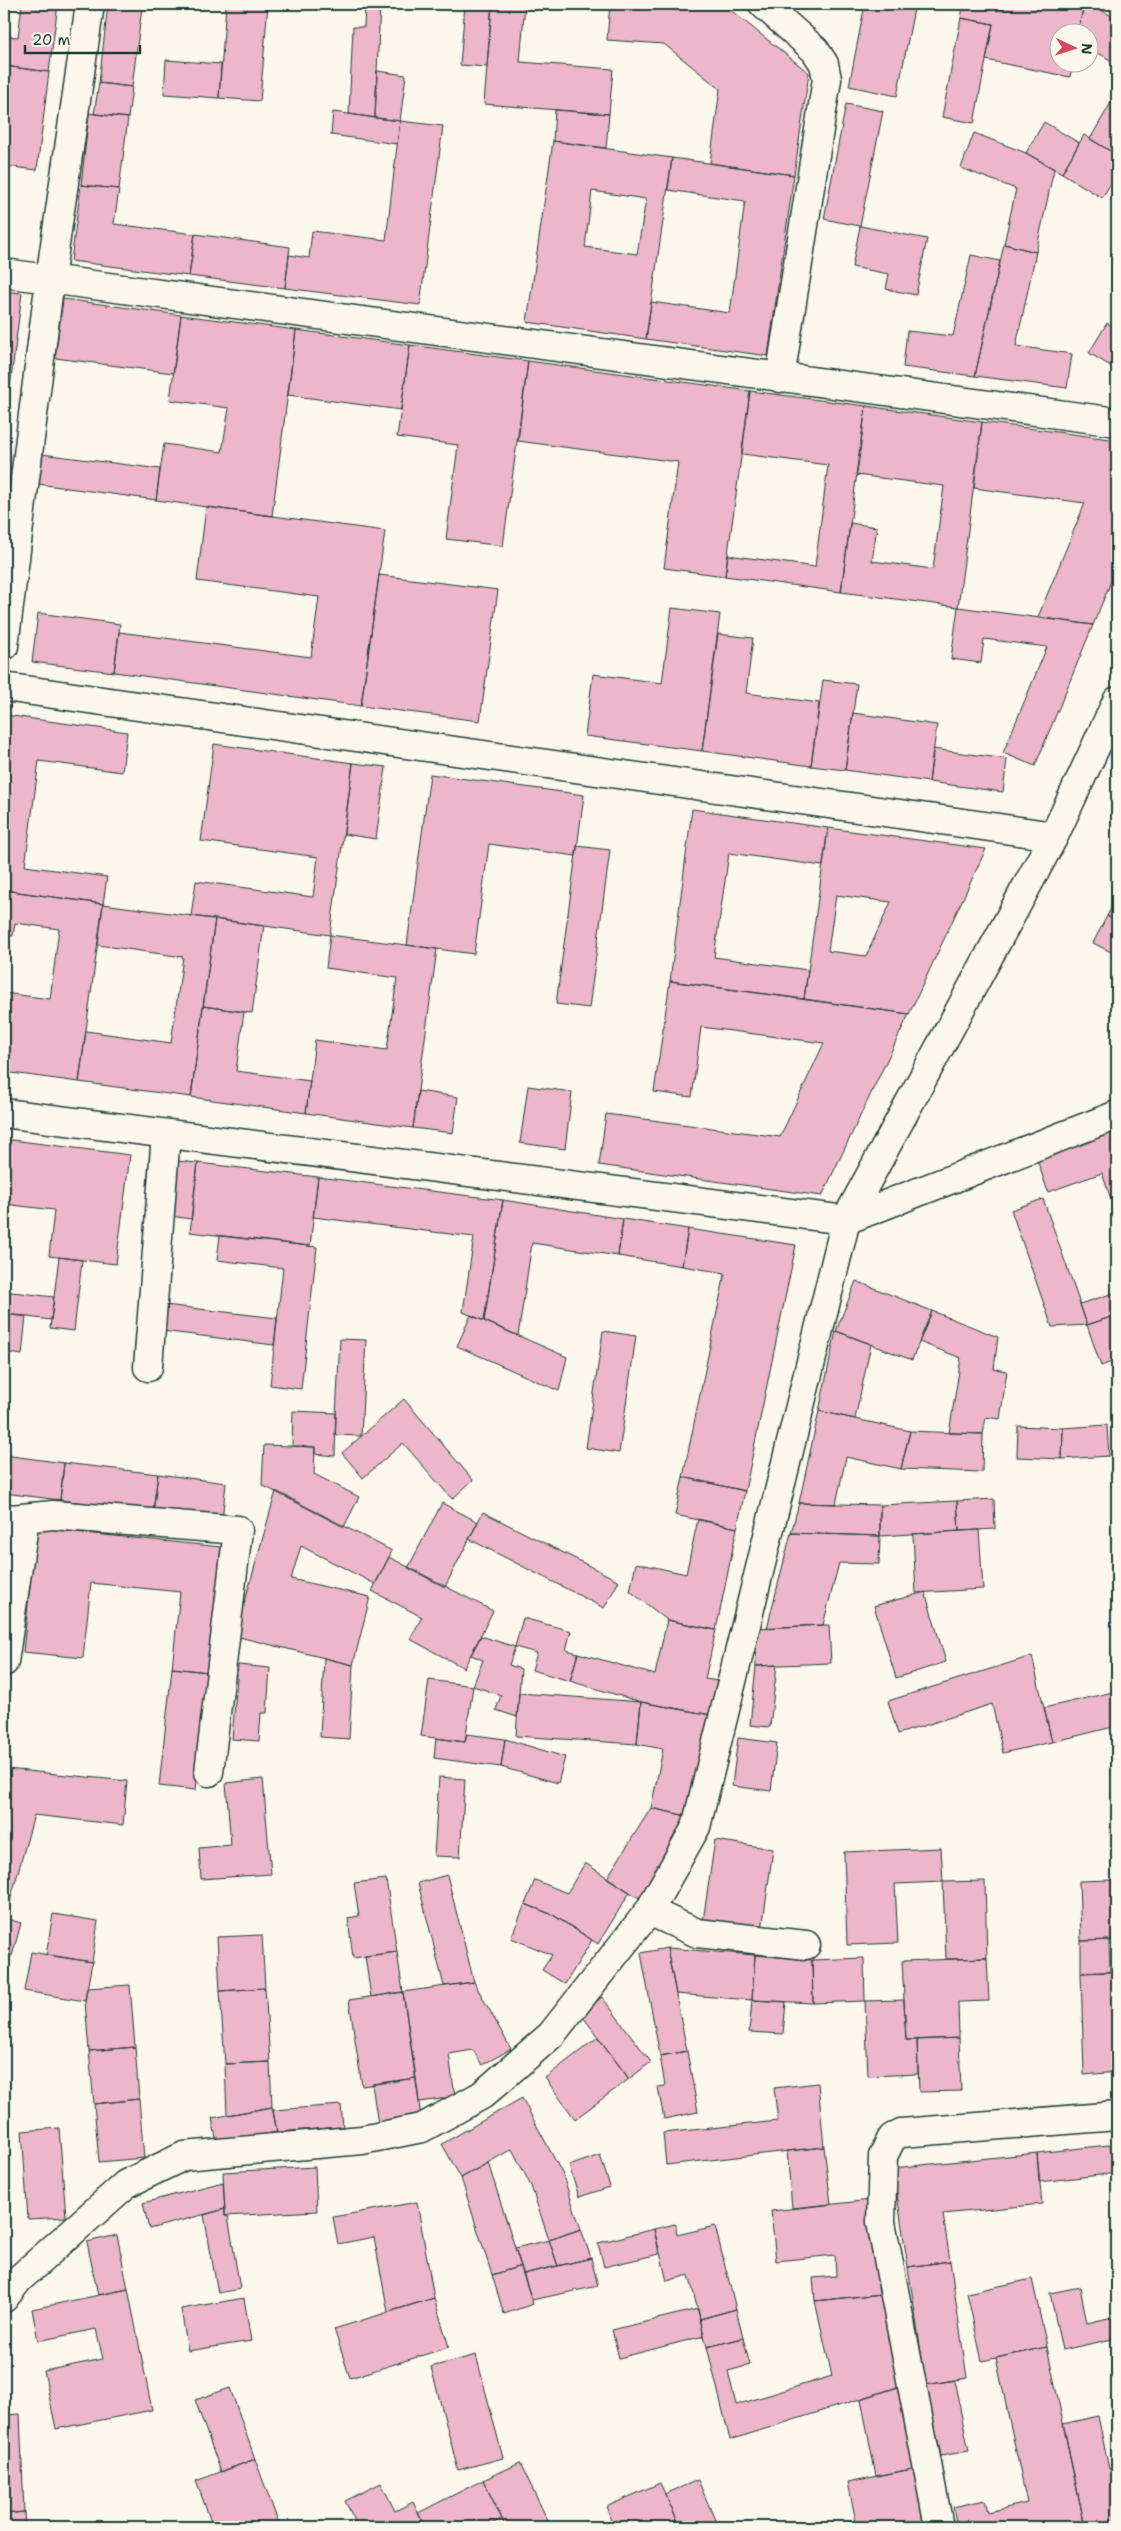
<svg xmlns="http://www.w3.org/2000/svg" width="1121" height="2531" viewBox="0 0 1121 2531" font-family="'Shantell Sans',sans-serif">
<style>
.building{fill:#eeb6cb;stroke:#1f3d34;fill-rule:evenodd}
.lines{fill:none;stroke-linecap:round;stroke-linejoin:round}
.minor-casing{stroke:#1f3d34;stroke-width:31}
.minor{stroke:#fbf7ec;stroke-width:28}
</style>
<rect width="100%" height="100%" fill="#fbf7ec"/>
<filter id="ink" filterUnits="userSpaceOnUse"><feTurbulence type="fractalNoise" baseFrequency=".02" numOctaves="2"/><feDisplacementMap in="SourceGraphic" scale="10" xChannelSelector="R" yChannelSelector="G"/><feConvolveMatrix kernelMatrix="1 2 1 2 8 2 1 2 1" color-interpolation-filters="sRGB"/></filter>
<g filter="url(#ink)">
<path class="building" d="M 22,4 L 58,4 L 49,72 L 4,66 L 4,36 L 18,37 Z
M 108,4 L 149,4 L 142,7 L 132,87 L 99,83 Z
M 226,4 L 268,4 L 260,101 L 219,98 Z
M 365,4 L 380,4 L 375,118 L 349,114 L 353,27 L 364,27 Z
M 465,4 L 492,4 L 487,67 L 460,65 Z
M 492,4 L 525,4 L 520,62 L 613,69 L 609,114 L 484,104 Z
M 610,4 L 723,4 L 809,73 L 794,175 L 710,163 L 720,89 L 664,44 L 607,40 Z
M 865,4 L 915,4 L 897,96 L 849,86 Z
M 921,4 L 948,4 L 947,9 Z
M 964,4 L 1084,4 L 1078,32 L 1058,32 L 1058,62 L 1073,62 L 1070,77 L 986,60 L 993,24 L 961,18 Z
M 1084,4 L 1091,4 L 1117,19 L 1117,64 L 1088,47 L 1088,32 L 1078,32 Z
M 961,18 L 993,24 L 974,123 L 942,117 Z
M 166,60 L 221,64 L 219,98 L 164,94 Z
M 4,66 L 49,72 L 37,170 L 4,166 Z
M 377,71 L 406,75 L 400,121 L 375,118 Z
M 99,83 L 132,87 L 128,118 L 94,114 Z
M 1117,92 L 1117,155 L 1090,139 Z
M 846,104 L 883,111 L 860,226 L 824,219 Z
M 555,110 L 609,114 L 606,148 L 553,141 Z
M 333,112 L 400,121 L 397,144 L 331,135 Z
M 89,113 L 128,118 L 119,189 L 81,185 Z
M 400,121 L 443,126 L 420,305 L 285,288 L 289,255 L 309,258 L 312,231 L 386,240 Z
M 1044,122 L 1079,143 L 1062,173 L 1026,153 Z
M 974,133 L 1026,153 L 1054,169 L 1036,252 L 1004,244 L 1016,189 L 961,168 Z
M 1084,135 L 1117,155 L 1117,173 L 1102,198 L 1062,173 Z
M 553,141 L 672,158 L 646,339 L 527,322 ZM 592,191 L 646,199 L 637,254 L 585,247 Z
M 672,158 L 794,175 L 768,356 L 646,339 L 651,302 L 730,313 L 745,201 L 668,190 Z
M 81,185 L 119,189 L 114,224 L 195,234 L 189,276 L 71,261 Z
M 860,226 L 927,239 L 916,295 L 886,289 L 889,274 L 852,267 Z
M 195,234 L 290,247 L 285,288 L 189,276 Z
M 1004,244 L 1036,252 L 1016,346 L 1072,354 L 1067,388 L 975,376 Z
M 971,255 L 1000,261 L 975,376 L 903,367 L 907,331 L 953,336 Z
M 4,291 L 22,293 L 4,435 Z
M 63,299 L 181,315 L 173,373 L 55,358 Z
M 181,315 L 296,330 L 272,516 L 156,500 L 164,444 L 222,452 L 229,408 L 170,400 Z
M 1107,323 L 1117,329 L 1117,370 L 1089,353 Z
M 296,330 L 410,345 L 401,410 L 288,395 Z
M 410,345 L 528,361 L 503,546 L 446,539 L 458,445 L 397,437 Z
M 528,361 L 750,391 L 725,576 L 664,568 L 678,462 L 518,441 Z
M 750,391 L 866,406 L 841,592 L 725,576 L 728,555 L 815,567 L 828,465 L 742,454 Z
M 866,406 L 982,422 L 958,607 L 841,592 L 850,523 L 877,527 L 872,561 L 933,569 L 944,486 L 856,475 Z
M 982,422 L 1117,440 L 1117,567 L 1093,625 L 1038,617 L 1085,503 L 974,488 Z
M 42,454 L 160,469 L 156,500 L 38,484 Z
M 206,507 L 385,531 L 361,706 L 114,672 L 119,632 L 311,657 L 319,597 L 197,581 Z
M 379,575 L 498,590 L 480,721 L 361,706 Z
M 958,607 L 1093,625 L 1035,766 L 1003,753 L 1047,647 L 984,639 L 981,663 L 951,659 Z
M 672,608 L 720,614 L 702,751 L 585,736 L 593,674 L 662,683 Z
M 38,613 L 120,624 L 114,672 L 32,662 Z
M 718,634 L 753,638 L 746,693 L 819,703 L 811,766 L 702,751 Z
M 823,680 L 857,684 L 845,770 L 811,766 Z
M 853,713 L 937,725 L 929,782 L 845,770 Z
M 5,715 L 127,732 L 122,772 L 39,761 L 25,866 L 107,877 L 103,904 L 4,890 Z
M 214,744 L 353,763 L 330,935 L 191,916 L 196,881 L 313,897 L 318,857 L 201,841 Z
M 933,749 L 1007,759 L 1003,792 L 929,782 Z
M 353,763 L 386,767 L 376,839 L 344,834 Z
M 430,774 L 584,795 L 576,856 L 489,844 L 474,954 L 407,945 Z
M 692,809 L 828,828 L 823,866 L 729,853 L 714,957 L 808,970 L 804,999 L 670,981 Z
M 828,828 L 986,849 L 909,1014 L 804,999 ZM 836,895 L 891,902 L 866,956 L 828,951 Z
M 577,846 L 610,850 L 589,1008 L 556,1004 Z
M 4,890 L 103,904 L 79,1082 L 4,1072 L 4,993 L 50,999 L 59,929 L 15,923 L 13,936 L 4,934 Z
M 1117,897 L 1117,921 L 1107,916 Z
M 103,904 L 215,919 L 191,1097 L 79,1082 L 86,1031 L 171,1043 L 183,957 L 98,945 Z
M 1107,916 L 1117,921 L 1117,955 L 1093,943 Z
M 215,919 L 264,926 L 252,1013 L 203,1006 Z
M 330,935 L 437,949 L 413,1128 L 306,1113 L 315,1040 L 387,1050 L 397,978 L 326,968 Z
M 670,981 L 909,1014 L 822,1196 L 599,1165 L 606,1114 L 780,1137 L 824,1043 L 701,1027 L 692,1097 L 654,1092 Z
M 203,1006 L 244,1012 L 236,1071 L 310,1081 L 306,1113 L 191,1097 Z
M 528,1086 L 572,1092 L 565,1149 L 520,1143 Z
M 418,1091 L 458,1097 L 453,1133 L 413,1128 Z
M 1117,1126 L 1117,1217 L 1102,1173 L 1048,1192 L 1035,1154 Z
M 4,1139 L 130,1155 L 116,1264 L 49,1256 L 54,1210 L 4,1204 Z
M 177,1161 L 198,1163 L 191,1219 L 170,1216 Z
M 198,1163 L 318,1177 L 310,1246 L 190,1232 Z
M 318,1177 L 503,1200 L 484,1321 L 463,1312 L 474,1237 L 313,1217 Z
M 1043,1199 L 1080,1304 L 1087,1325 L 1052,1327 L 1011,1210 Z
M 503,1200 L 623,1219 L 618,1256 L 532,1243 L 518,1336 L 484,1321 Z
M 623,1219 L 688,1229 L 682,1266 L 618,1256 Z
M 688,1229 L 796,1245 L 745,1491 L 683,1477 L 725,1273 L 682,1266 Z
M 220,1236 L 317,1247 L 301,1389 L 270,1385 L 283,1268 L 217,1260 Z
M 59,1257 L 82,1260 L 74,1331 L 50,1328 Z
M 856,1281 L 932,1311 L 912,1360 L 836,1331 Z
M 4,1291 L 54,1297 L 51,1320 L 4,1314 Z
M 1117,1292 L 1117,1315 L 1087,1325 L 1080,1304 Z
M 165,1305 L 277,1318 L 274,1345 L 162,1331 Z
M 932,1311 L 998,1337 L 994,1369 L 1007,1371 L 1000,1419 L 986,1417 L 983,1434 L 949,1433 L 961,1358 L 919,1342 Z
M 4,1314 L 26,1316 L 22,1355 L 4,1352 Z
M 471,1315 L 567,1357 L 559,1391 L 457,1346 Z
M 1117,1315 L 1117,1360 L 1101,1366 L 1087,1325 Z
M 603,1331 L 636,1336 L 619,1453 L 586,1448 Z
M 836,1331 L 871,1344 L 855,1419 L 819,1411 Z
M 340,1339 L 366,1340 L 361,1436 L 335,1435 Z
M 404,1399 L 473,1480 L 452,1499 L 403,1443 L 363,1478 L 342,1453 Z
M 293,1411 L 336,1413 L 335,1456 L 315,1454 L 315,1447 L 292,1446 Z
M 819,1411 L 910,1431 L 901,1469 L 846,1457 L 836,1504 L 799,1503 Z
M 1107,1425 L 1109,1456 L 1062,1459 L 1063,1428 Z
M 1018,1426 L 1063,1428 L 1062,1459 L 1017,1457 Z
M 910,1431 L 983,1434 L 982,1472 L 901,1469 Z
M 264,1445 L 315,1447 L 314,1474 L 359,1497 L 344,1527 L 262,1485 Z
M 4,1455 L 64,1463 L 60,1500 L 4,1493 Z
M 64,1463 L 158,1474 L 153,1512 L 60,1500 Z
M 158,1474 L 226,1483 L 222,1520 L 153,1512 Z
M 683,1477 L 745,1491 L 737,1528 L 675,1515 Z
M 276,1491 L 392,1551 L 375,1584 L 301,1546 L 291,1579 L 370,1597 L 353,1665 L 235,1636 Z
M 994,1499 L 995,1529 L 959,1531 L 957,1501 Z
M 957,1501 L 959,1531 L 880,1536 L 880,1505 Z
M 442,1503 L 478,1522 L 445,1587 L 408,1568 Z
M 799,1503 L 880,1505 L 880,1536 L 791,1533 Z
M 483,1512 L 619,1581 L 604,1608 L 469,1539 Z
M 698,1519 L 737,1528 L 716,1630 L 667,1620 L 630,1591 L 636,1563 L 686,1574 Z
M 36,1528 L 221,1547 L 208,1672 L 172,1668 L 180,1592 L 91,1583 L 83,1658 L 23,1652 Z
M 979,1530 L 983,1589 L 916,1593 L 913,1534 Z
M 791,1533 L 880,1536 L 879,1564 L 839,1563 L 823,1625 L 767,1628 Z
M 389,1557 L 493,1611 L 464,1668 L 410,1639 L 422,1617 L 372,1591 Z
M 925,1592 L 946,1662 L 896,1678 L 874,1606 Z
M 523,1618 L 571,1631 L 566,1650 L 578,1653 L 570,1681 L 532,1670 L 537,1653 L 515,1647 Z
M 667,1620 L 716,1630 L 705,1679 L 719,1681 L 711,1715 L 641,1702 L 570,1681 L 578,1653 L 655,1675 Z
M 823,1625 L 829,1625 L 831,1663 L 756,1666 L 755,1628 Z
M 481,1636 L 515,1647 L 509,1665 L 521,1669 L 517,1717 L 496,1710 L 501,1695 L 473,1686 L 483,1660 L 471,1655 Z
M 1032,1656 L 1052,1742 L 1003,1753 L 992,1704 L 898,1734 L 888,1701 Z
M 324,1658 L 353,1665 L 349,1739 L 320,1737 Z
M 238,1665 L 270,1668 L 267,1713 L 261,1713 L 259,1741 L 232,1739 Z
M 777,1665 L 770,1727 L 750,1725 L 756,1666 Z
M 172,1668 L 208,1672 L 196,1790 L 159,1786 Z
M 429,1680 L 473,1686 L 465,1742 L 421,1736 Z
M 1117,1691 L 1117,1726 L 1052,1742 L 1044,1708 Z
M 519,1693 L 641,1702 L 637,1744 L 516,1736 Z
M 641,1702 L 711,1715 L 691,1817 L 651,1808 L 663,1749 L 637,1744 Z
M 467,1734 L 505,1739 L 501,1767 L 434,1758 L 436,1738 L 465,1742 Z
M 738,1738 L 777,1743 L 771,1791 L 732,1786 Z
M 505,1739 L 565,1757 L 558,1783 L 501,1767 Z
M 7,1769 L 127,1781 L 123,1825 L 34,1815 L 5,1919 L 4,1780 Z
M 439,1777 L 465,1779 L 460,1857 L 434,1856 Z
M 263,1779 L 271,1874 L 201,1879 L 199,1848 L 231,1845 L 226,1783 Z
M 651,1808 L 691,1817 L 639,1898 L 607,1878 Z
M 715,1840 L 773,1849 L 761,1937 L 702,1928 Z
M 941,1848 L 943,1882 L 895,1884 L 898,1943 L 847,1945 L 844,1852 Z
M 585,1863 L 630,1892 L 598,1944 L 553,1915 L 525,1904 L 535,1880 L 567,1893 Z
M 447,1875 L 474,1982 L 444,1986 L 418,1883 Z
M 386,1879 L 397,1952 L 353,1958 L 348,1918 L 359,1916 L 354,1883 Z
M 1113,1880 L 1115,1940 L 1081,1941 L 1079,1881 Z
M 985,1881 L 987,1958 L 946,1959 L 943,1882 Z
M 525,1904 L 553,1915 L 592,1940 L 565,1984 L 542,1970 L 552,1955 L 511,1938 Z
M 53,1914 L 98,1921 L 92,1962 L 46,1955 Z
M 4,1918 L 21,1923 L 12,1956 L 4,1954 Z
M 262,1935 L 265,1988 L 220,1991 L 217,1937 Z
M 1109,1940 L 1110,1972 L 1081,1973 L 1081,1941 Z
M 667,1948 L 687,2051 L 660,2056 L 641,1953 Z
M 667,1948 L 755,1955 L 752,2000 L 676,1994 Z
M 31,1952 L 92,1962 L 85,2001 L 24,1991 Z
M 397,1952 L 403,1992 L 371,1997 L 365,1956 Z
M 755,1955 L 812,1960 L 813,2003 L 752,2000 Z
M 864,1958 L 865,2001 L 813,2003 L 812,1960 Z
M 987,1958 L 989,2001 L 958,2002 L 959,2038 L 906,2040 L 902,1961 Z
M 1117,1971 L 1117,2072 L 1084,2075 L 1081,1973 Z
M 474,1982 L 511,2049 L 482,2065 L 473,2050 L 449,2054 L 455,2097 L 419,2102 L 403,1992 Z
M 130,1985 L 135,2047 L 89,2051 L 85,2001 L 87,1988 Z
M 265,1988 L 270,2062 L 225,2064 L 220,1991 Z
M 403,1992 L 416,2078 L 362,2086 L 349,2000 Z
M 602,1997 L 651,2062 L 629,2079 L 581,2014 Z
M 752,2000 L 786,2002 L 783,2034 L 749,2032 Z
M 904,2000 L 906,2040 L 917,2040 L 918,2074 L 868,2076 L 865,2001 Z
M 598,2037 L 629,2079 L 575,2119 L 545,2078 Z
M 959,2038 L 961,2091 L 919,2092 L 917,2040 Z
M 135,2047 L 139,2099 L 94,2104 L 89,2051 Z
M 687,2051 L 698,2112 L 664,2119 L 658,2087 L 665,2086 L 660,2056 Z
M 270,2062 L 272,2107 L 227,2115 L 225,2064 Z
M 416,2078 L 421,2118 L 378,2124 L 372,2084 Z
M 818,2083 L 824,2147 L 666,2165 L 663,2133 L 778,2121 L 774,2088 Z
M 522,2098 L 562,2173 L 581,2229 L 549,2240 L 531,2186 L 512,2149 L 461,2178 L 442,2144 Z
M 139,2099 L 144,2158 L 99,2162 L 94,2104 Z
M 341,2105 L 343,2127 L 277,2132 L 273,2110 Z
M 272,2107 L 277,2132 L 217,2143 L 212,2118 Z
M 59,2128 L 66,2217 L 28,2219 L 22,2131 Z
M 1117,2144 L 1117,2173 L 1039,2182 L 1037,2153 Z
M 824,2147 L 831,2204 L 792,2208 L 787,2151 Z
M 1037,2153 L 1042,2204 L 943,2214 L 950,2261 L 908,2267 L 893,2168 Z
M 600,2155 L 610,2187 L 579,2197 L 569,2166 Z
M 488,2163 L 521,2266 L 492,2275 L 461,2178 Z
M 315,2167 L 317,2211 L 225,2216 L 223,2172 Z
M 223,2182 L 225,2209 L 149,2229 L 143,2203 Z
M 871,2200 L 881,2294 L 815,2301 L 813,2278 L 836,2276 L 835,2255 L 776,2261 L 771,2211 Z
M 417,2202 L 434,2298 L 388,2312 L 374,2237 L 338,2244 L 333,2217 Z
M 225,2209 L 225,2216 L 228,2216 L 240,2289 L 218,2293 L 204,2215 Z
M 675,2224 L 677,2235 L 715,2226 L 736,2309 L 700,2319 L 689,2275 L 667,2281 L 654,2229 Z
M 581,2229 L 591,2258 L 558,2266 L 549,2240 Z
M 654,2229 L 659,2254 L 604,2267 L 598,2243 Z
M 117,2235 L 128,2289 L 98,2295 L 87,2242 Z
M 549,2240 L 558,2266 L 523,2274 L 515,2248 Z
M 591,2258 L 598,2286 L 532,2300 L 523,2274 Z
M 950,2261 L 967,2378 L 926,2385 L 908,2267 Z
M 521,2266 L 533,2304 L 504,2314 L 492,2275 Z
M 1032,2279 L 1047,2347 L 982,2361 L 967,2293 Z
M 1080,2287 L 1087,2323 L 1117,2316 L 1117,2338 L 1062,2350 L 1050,2293 Z
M 128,2289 L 152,2410 L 56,2429 L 44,2371 L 103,2359 L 96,2329 L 38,2341 L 32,2309 Z
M 881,2294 L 901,2386 L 730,2440 L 707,2347 L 743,2338 L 750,2365 L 728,2371 L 736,2405 L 832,2376 L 815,2301 Z
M 244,2298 L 251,2341 L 188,2351 L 181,2309 Z
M 434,2298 L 449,2347 L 350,2378 L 334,2329 Z
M 698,2309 L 704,2336 L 619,2358 L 612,2330 Z
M 736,2309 L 743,2338 L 707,2347 L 700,2319 Z
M 1047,2347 L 1085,2527 L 957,2527 L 953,2507 L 985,2500 L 988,2512 L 1027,2503 L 996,2358 Z
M 476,2355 L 503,2458 L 458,2470 L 431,2367 Z
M 954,2380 L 969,2451 L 941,2456 L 926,2385 Z
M 901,2386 L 917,2468 L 876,2476 L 861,2399 Z
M 230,2388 L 255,2459 L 221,2472 L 195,2400 Z
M 20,2414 L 24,2512 L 4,2514 L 4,2415 Z
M 1098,2416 L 1109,2469 L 1117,2467 L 1117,2520 L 1085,2527 L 1063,2424 Z
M 255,2459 L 280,2527 L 213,2527 L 196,2481 Z
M 520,2463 L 551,2527 L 506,2527 L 483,2480 Z
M 917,2468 L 929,2527 L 857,2527 L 848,2482 Z
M 483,2480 L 502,2519 L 485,2527 L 425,2527 L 418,2513 Z
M 698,2480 L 718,2527 L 680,2527 L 665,2494 Z
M 381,2483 L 395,2511 L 413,2502 L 425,2527 L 358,2527 L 345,2501 Z
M 660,2483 L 680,2527 L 615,2527 L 606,2507 Z
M 24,2512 L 25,2527 L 4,2527 L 4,2514 Z"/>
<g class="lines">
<g class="minor-casing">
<path id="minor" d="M 763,4 L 815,50 L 824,64 L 827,79 L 780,378
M 4,273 L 1117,422
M 4,646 L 50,279 L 90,4
M 4,687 L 1054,836
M 4,1113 L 846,1220 L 1117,1115
M 148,1367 L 166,1134
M 4,1517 L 11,1519 L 23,1532 L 4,1662
M 11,1519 L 53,1515 L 238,1530 L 209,1772
M 649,1911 L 697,1933 L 806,1945
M 4,2298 L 19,2279 L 126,2184 L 184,2156 L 362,2140 L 422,2128 L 482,2095 L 551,2035 L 649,1911 L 696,1827 L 846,1220 L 1054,836 L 1117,701
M 939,2527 L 881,2222 L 883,2156 L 892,2138 L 901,2133 L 1117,2116"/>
</g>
<use href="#minor" class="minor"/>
</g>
</g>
<rect width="1121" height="2531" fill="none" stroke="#fbf7ec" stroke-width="20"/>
<rect x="10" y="10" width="1101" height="2511" fill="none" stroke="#1f3d34" stroke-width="2" filter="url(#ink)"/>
<g transform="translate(1074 48) rotate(94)"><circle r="24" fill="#fbf7ec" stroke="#a3ada2"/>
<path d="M0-4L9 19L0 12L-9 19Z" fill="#d1495b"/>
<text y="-8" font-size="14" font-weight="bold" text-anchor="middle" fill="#1f3d34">N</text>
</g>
<path d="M25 45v8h115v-8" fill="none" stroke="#1f3d34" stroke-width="2.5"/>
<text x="32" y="45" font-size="15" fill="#1f3d34" stroke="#fbf7ec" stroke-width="4" paint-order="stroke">20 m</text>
</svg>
